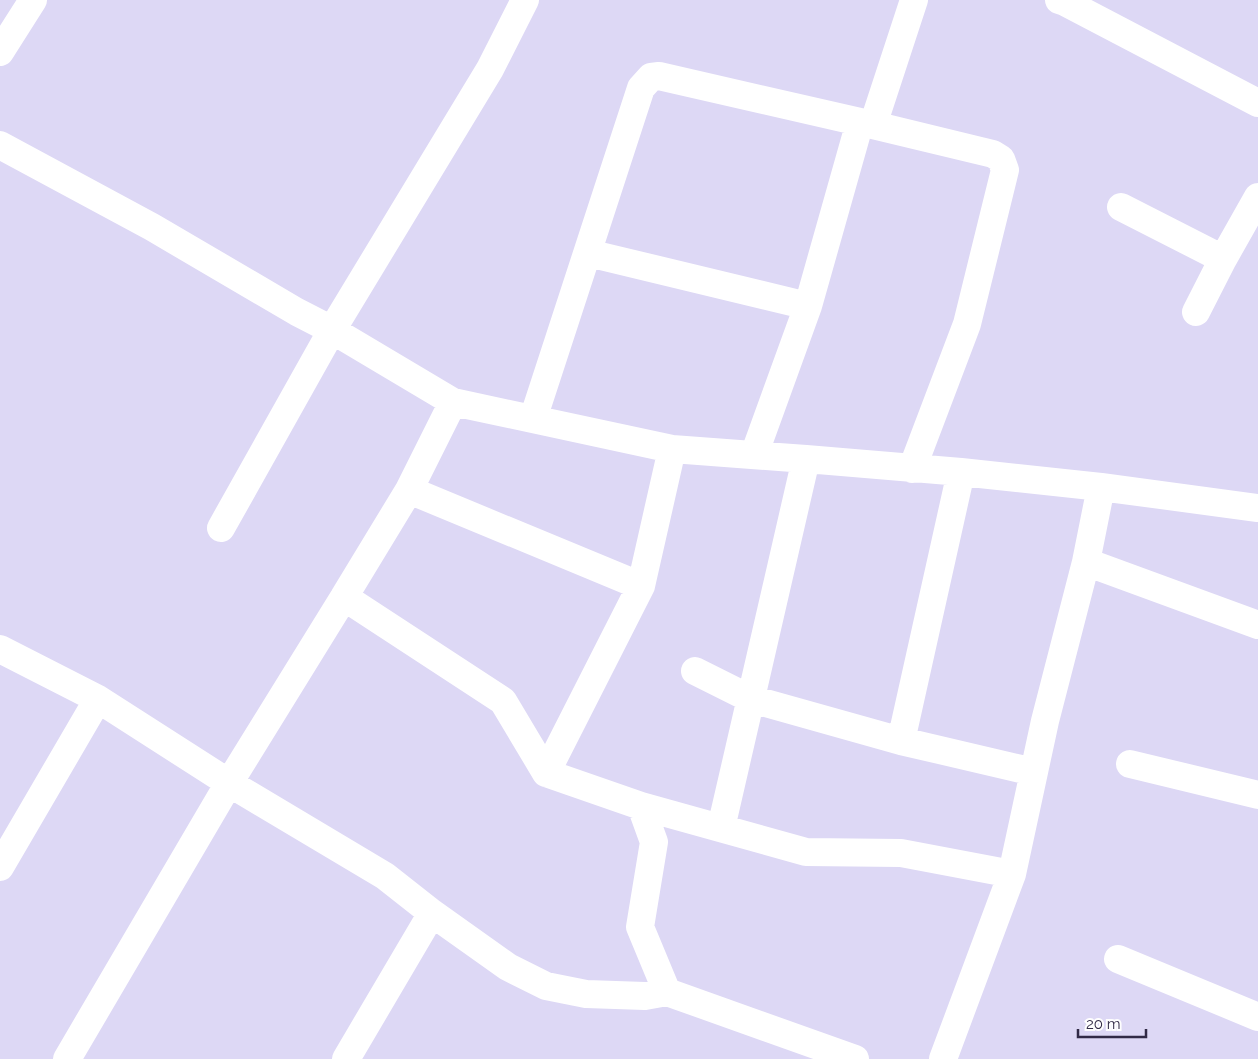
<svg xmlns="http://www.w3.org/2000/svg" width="1258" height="1059" viewBox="0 0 1258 1059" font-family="Raleway,sans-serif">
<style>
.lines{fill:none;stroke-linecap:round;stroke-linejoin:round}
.minor{stroke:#fff;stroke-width:28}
</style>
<rect width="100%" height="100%" fill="#ddd8f5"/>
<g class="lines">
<path class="minor" d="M 1059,0 L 1065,2 L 1258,103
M 0,52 L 33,0
M 873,125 L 914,0
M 0,145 L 152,227 L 297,312 L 332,330 L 453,402
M 1121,207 L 1223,259
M 588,253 L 808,306
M 1196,312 L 1223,259 L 1258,197
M 533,419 L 641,88 L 651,77 L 659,76 L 873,125 L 993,154 L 1001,159 L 1005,170 L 967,324 L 912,469
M 672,449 L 806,459 L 721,828
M 754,455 L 808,306 L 860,122
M 806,459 L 961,472 L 1101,487 L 1086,562
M 1101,487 L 1258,508
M 409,490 L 641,586
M 221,528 L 332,330 L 490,69 L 525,0
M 344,597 L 409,490 L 453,402 L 672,449 L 641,586 L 546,773
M 0,649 L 98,699 L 229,783 L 385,876 L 432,913 L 508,967 L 546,986 L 586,994 L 645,996 L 667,992 L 855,1059
M 695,671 L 751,699 L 901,741 L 1034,772
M 901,741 L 961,472
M 1130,764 L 1258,795
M 641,806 L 654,842 L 640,927 L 667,992
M 0,867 L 98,699
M 1118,959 L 1258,1017
M 67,1059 L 229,783 L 344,597 L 503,701 L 546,773 L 641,806 L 806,852 L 901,853 L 1012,874
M 346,1059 L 432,913
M 943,1059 L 1012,874 L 1045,721 L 1086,562 L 1258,625"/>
</g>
<path d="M1078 1029v8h68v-8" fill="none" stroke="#312a46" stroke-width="2.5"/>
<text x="1086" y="1029" font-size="15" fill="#312a46" stroke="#fefefe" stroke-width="4" paint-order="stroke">20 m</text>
</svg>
